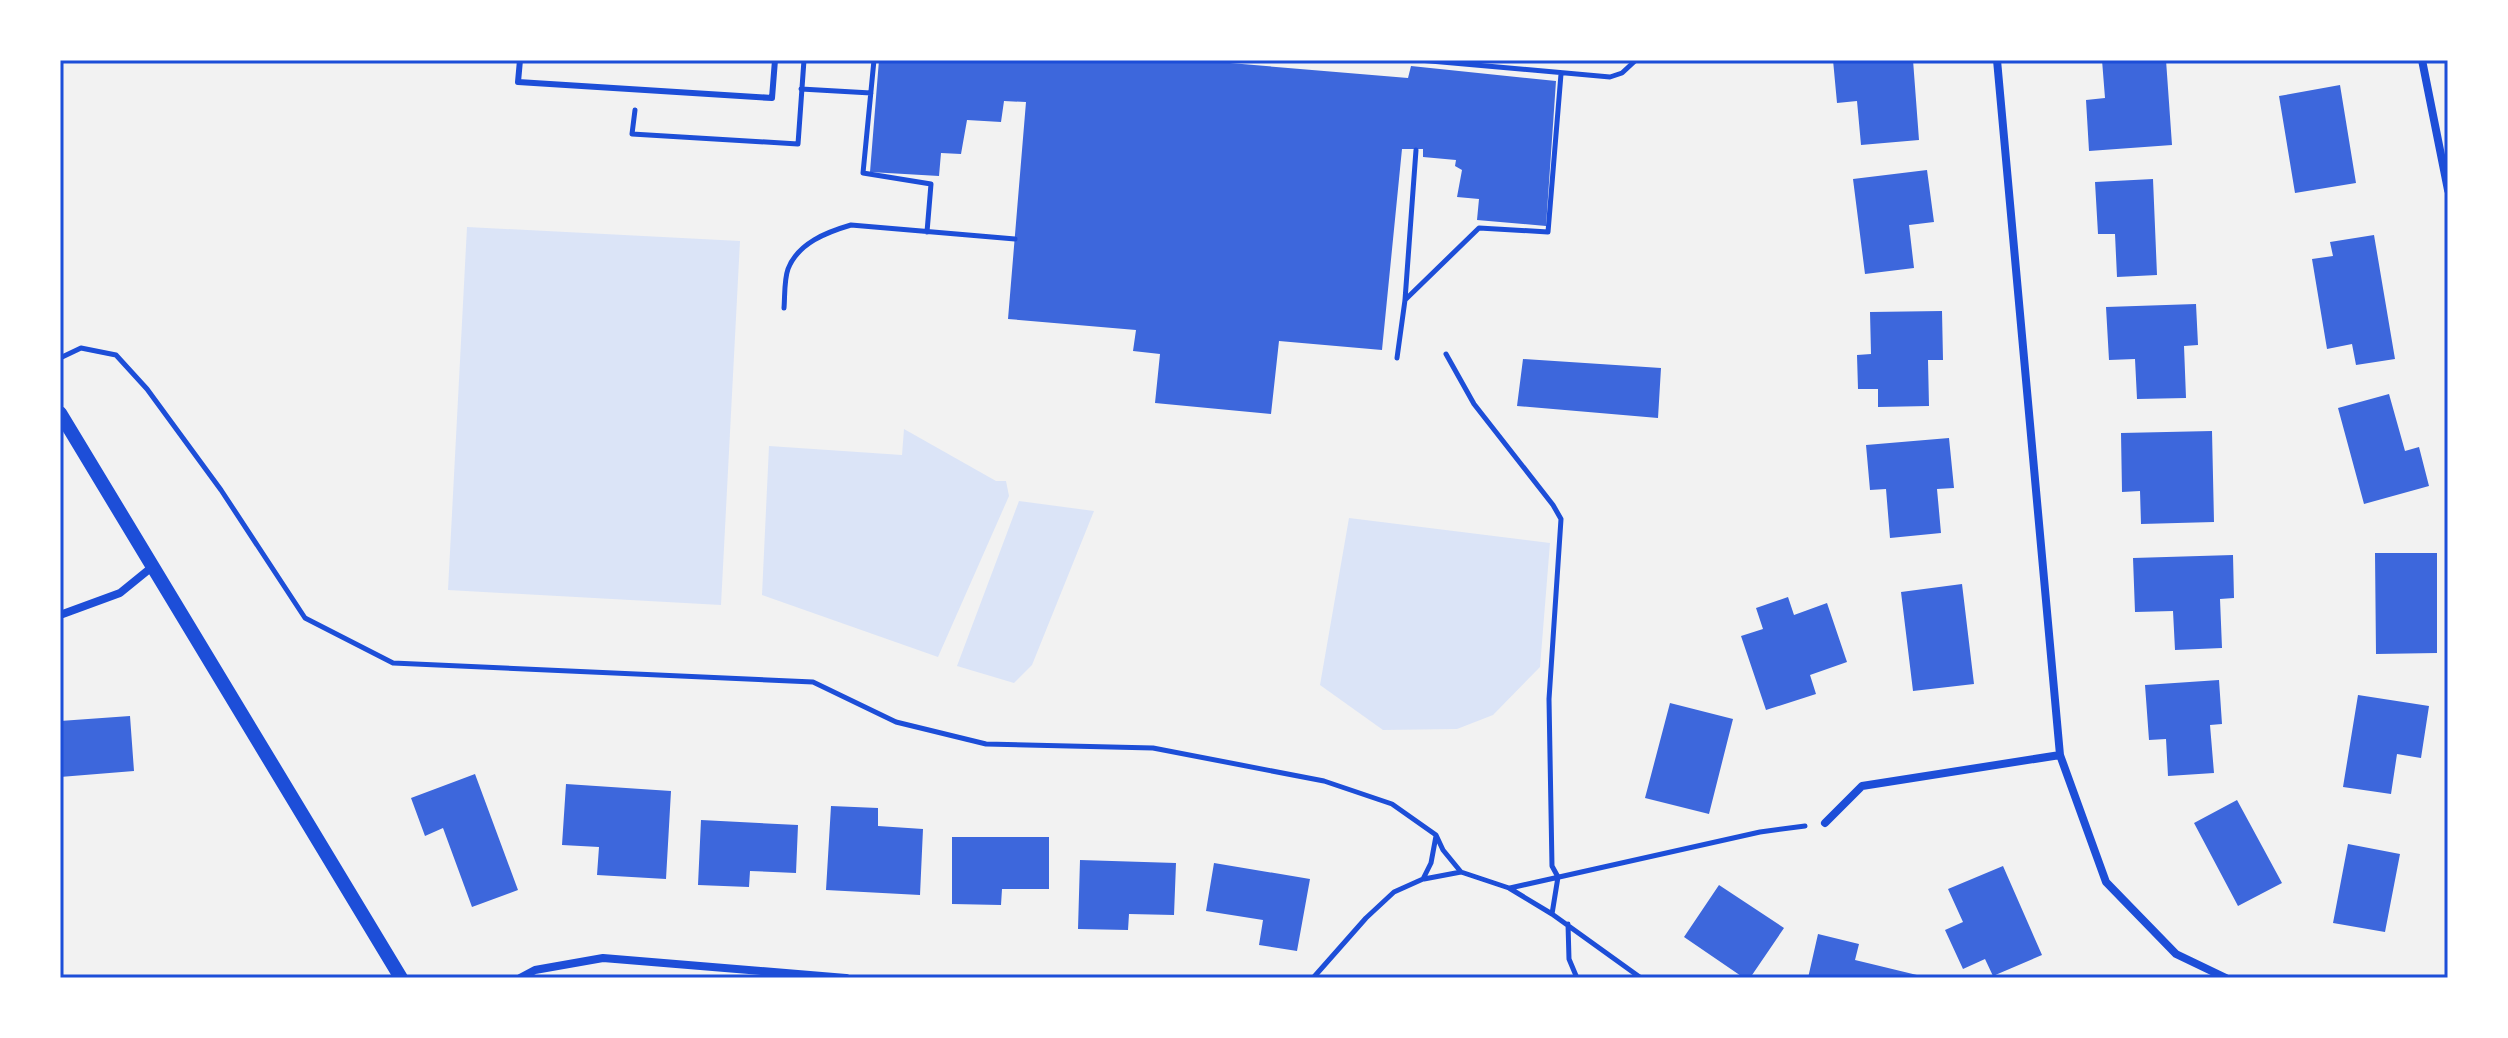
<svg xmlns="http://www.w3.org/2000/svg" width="2508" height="1038" viewBox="0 0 2508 1038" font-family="'Roboto Condensed',sans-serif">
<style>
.green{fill:#dbe4f7}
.building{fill:#3d67dc}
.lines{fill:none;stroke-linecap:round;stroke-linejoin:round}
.path{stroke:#1d4ed8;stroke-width:5}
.service{stroke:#1d4ed8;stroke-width:6}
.minor{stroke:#1d4ed8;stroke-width:8}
.tertiary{stroke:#1d4ed8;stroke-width:14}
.neatline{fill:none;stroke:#1d4ed8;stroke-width:3}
</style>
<rect width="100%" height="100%" fill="#f2f2f2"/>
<path class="green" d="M 467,227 L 740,241 L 721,605 L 448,590 Z
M 904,429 L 996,481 L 1006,481 L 1009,496 L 938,657 L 762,595 L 769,446 L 902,455 Z
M 1019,501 L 1094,511 L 1032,665 L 1014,683 L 957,666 Z
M 1349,518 L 1550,543 L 1540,667 L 1493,715 L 1457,729 L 1383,730 L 1320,685 Z"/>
<path class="building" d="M 879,60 L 1194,60 L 1408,78 L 1411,66 L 1556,81 L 1546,226 L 1477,220 L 1479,199 L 1457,197 L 1462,170 L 1455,166 L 1456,160 L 1423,157 L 1423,149 L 1402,149 L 1382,350 L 1279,341 L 1271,414 L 1155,403 L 1160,354 L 1133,351 L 1136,330 L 1008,319 L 1026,102 L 1004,101 L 1001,122 L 967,120 L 961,154 L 941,153 L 939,176 L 870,172 Z
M 1833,60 L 1913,60 L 1919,140 L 1861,145 L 1857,101 L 1837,103 Z
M 2102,60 L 2166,60 L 2172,145 L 2089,151 L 2086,100 L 2105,98 Z
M 2340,85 L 2356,183 L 2295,193 L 2279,96 Z
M 1927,170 L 1934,222 L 1909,225 L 1914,268 L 1865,274 L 1853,179 Z
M 2153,179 L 2157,275 L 2117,277 L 2115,234 L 2098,234 L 2095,182 Z
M 2374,235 L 2395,359 L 2356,365 L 2352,344 L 2327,349 L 2312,259 L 2333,256 L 2330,242 Z
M 2196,304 L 2198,345 L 2184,346 L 2186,398 L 2137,399 L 2135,359 L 2109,360 L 2106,307 Z
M 1942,311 L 1943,360 L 1928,360 L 1929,406 L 1878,407 L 1878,389 L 1858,389 L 1857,355 L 1871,354 L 1870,312 Z
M 1523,359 L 1661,368 L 1658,418 L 1517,406 Z
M 2389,394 L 2405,451 L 2419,447 L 2429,486 L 2364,504 L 2338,408 Z
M 2212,431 L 2214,522 L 2141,524 L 2140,491 L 2122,492 L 2121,433 Z
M 1949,438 L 1954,488 L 1937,489 L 1941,533 L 1890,538 L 1886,489 L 1870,490 L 1866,445 Z
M 2375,553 L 2437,553 L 2437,653 L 2376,654 Z
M 2233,555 L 2234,598 L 2220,599 L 2222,648 L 2175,650 L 2173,611 L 2135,612 L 2133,558 Z
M 1962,584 L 1974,684 L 1913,691 L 1901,592 Z
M 1788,597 L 1794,615 L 1827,603 L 1847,662 L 1810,675 L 1816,694 L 1766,710 L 1741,636 L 1763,629 L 1756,608 Z
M 2219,680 L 2222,724 L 2210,725 L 2214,773 L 2168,776 L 2166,739 L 2149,740 L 2145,685 Z
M 2358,695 L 2429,706 L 2421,758 L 2397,754 L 2391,794 L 2343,787 Z
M 1670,703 L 1733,719 L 1709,814 L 1645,798 Z
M 130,716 L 134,771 L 60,777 L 60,721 Z
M 475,774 L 518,890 L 472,907 L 443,828 L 425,836 L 411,798 Z
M 566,784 L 671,791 L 666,879 L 597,875 L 599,847 L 562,845 Z
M 2237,800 L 2282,883 L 2238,906 L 2194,823 Z
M 831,806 L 878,808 L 878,826 L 923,829 L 920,895 L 826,890 Z
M 701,820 L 798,825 L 796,873 L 750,871 L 749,887 L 698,885 Z
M 952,837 L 1049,837 L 1049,889 L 1002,889 L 1001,905 L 952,904 Z
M 2348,844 L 2400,854 L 2385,932 L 2333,923 Z
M 1080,860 L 1176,863 L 1174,915 L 1129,914 L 1128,930 L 1078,929 Z
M 1214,863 L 1310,879 L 1297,951 L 1259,945 L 1263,920 L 1206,911 Z
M 2003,866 L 2042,955 L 1993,976 L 1985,959 L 1963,969 L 1945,930 L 1963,922 L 1948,889 Z
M 1719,885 L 1784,928 L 1750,978 L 1744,978 L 1684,937 Z
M 1818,934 L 1859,944 L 1855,960 L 1917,975 L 1916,978 L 1808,978 Z"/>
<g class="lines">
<path class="path" d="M 874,60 L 863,173 L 931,184 L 927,232
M 1419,60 L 1610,77 L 1622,73 L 1636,60
M 801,89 L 871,93
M 635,110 L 632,134 L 798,144 L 804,60
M 1405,300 L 1479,228 L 1548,232 L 1561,74
M 784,308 C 785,296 784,280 788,269 C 798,243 827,232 851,225 L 1015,239
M 1446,354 L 1474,404 L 1553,505 L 1561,519 L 1549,699 L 1552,866 L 1558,877 L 1552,914
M 60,358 L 81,348 L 116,355 L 147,389 L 221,490 L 305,618 L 393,663 L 813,682 L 896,722 L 986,744 L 1153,748 L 1324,781 L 1392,804 L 1436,835 L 1443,850 L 1461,872 L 1509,888 L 1552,914 L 1641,978
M 1397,358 L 1405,300 L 1416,150
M 1424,879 L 1461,872
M 1510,888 L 1760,832 L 1805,826
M 1568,924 L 1569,959 L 1577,978
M 1313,978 L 1366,918 L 1394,892 L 1423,879 L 1431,863 L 1436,836"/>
<path class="service" d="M 520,60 L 518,82 L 772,98 L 775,60"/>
<path class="minor" d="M 1997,60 L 2060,755 L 2106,882 L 2176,954 L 2226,978
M 2422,60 L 2448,190
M 60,615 L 120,593 L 152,567
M 1825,823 L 1862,786 L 2060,755
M 520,978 L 535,970 L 603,958 L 846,978"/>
<path class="tertiary" d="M 60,413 L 401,978"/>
</g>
<rect width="2508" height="1038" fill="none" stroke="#ffffff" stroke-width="124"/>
<rect x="62" y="62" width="2384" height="914" class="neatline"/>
</svg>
